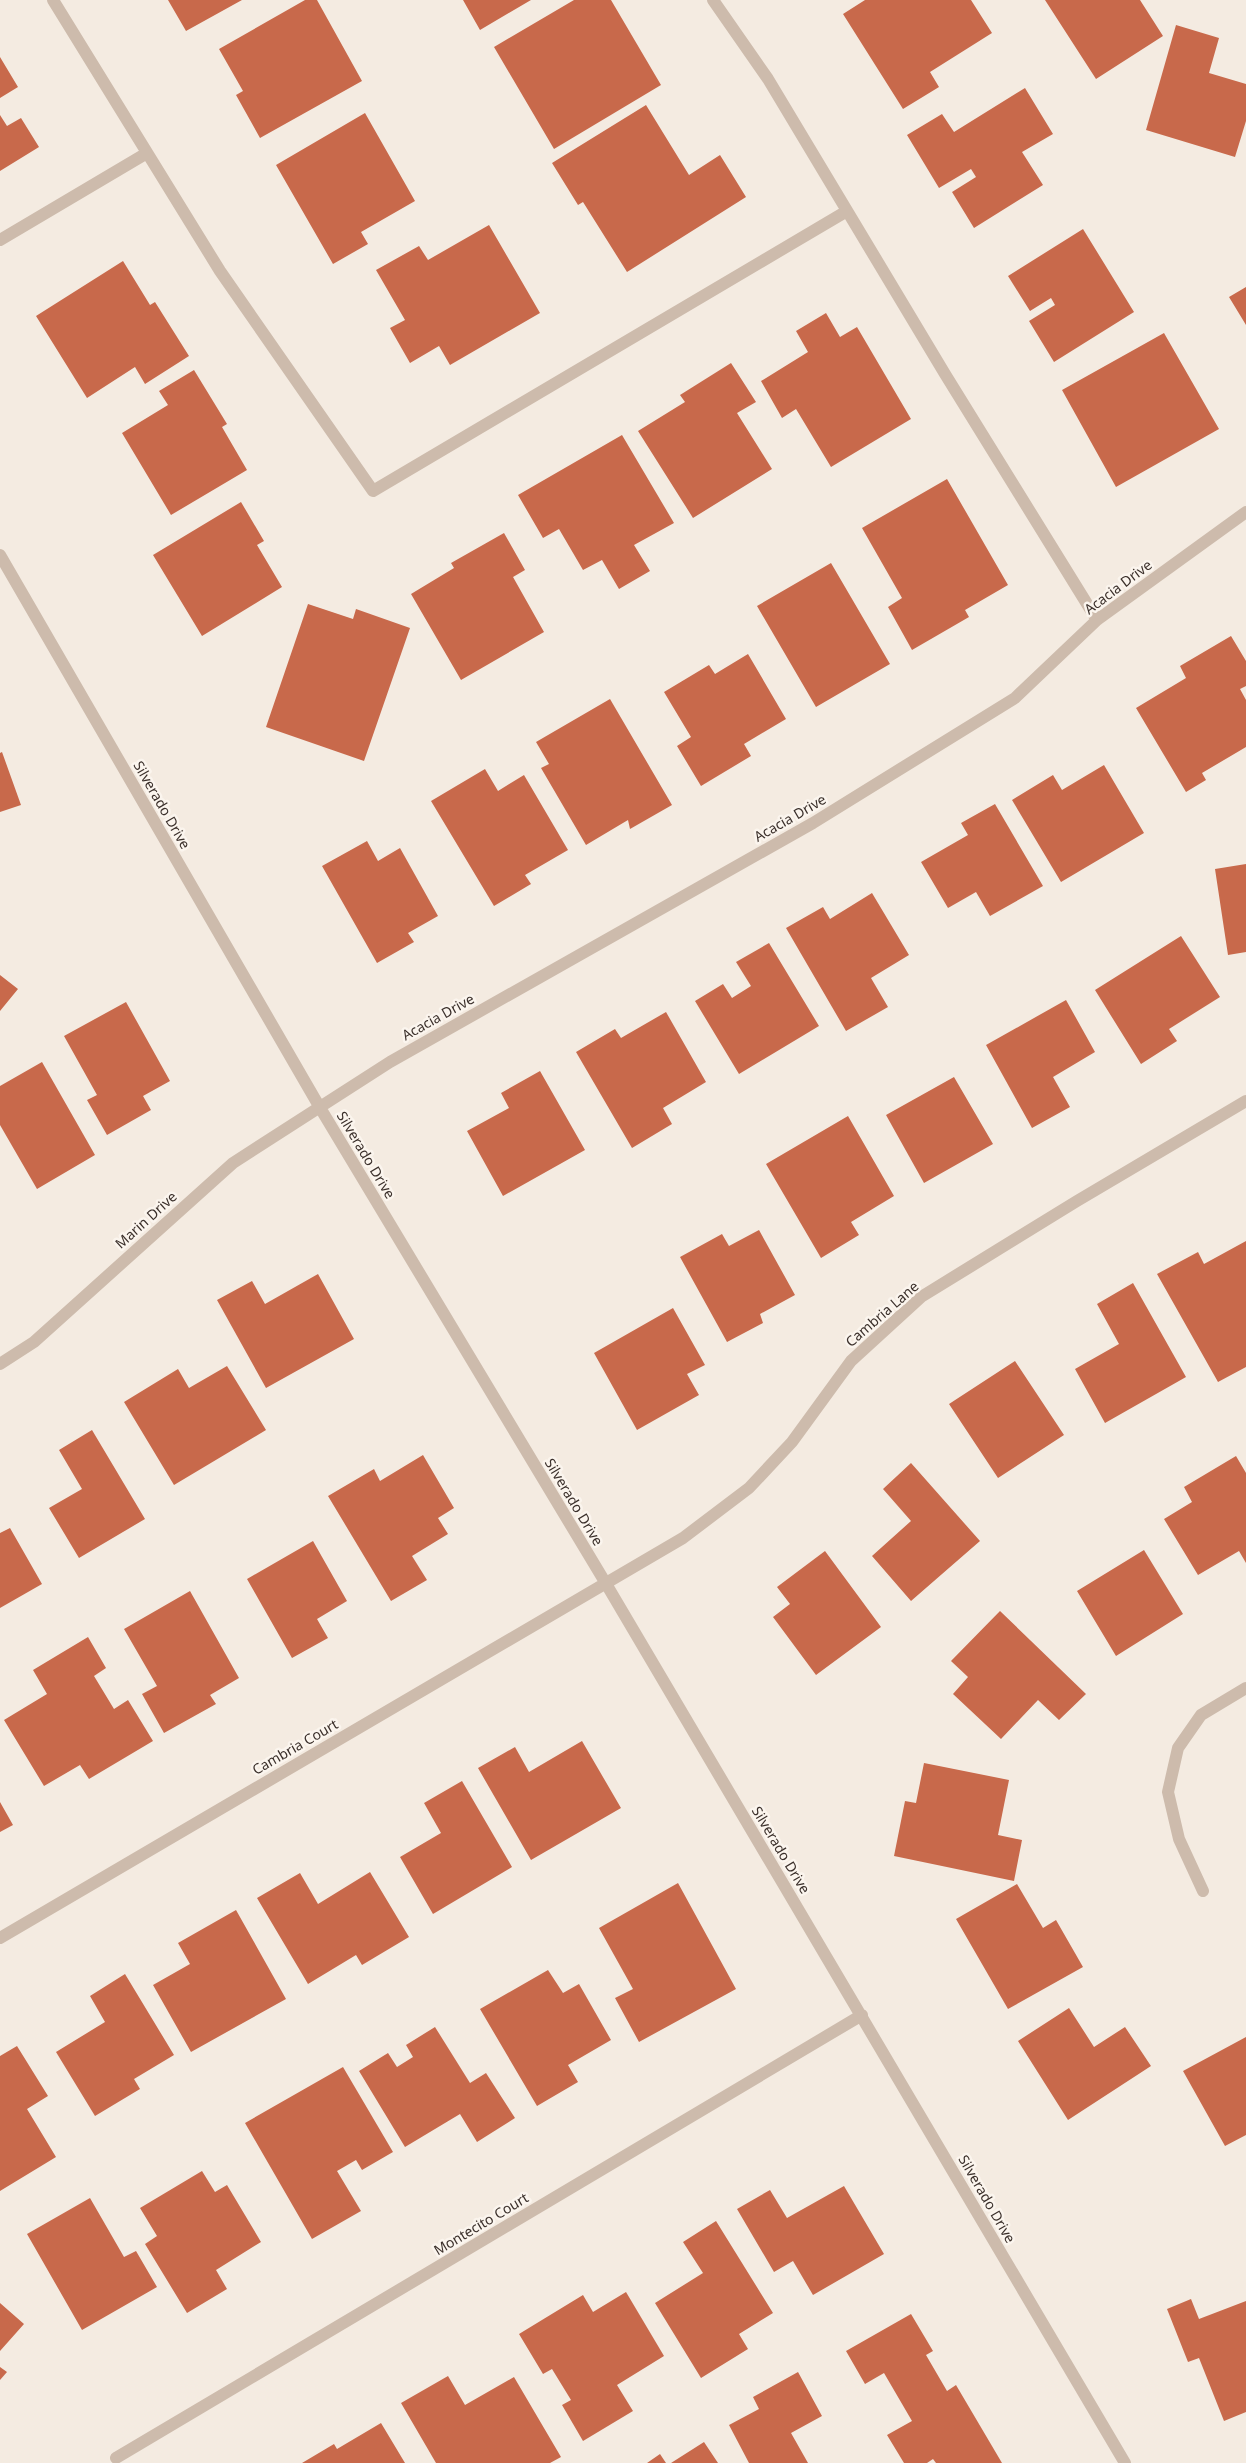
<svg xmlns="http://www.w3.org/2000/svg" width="1246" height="2463" viewBox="0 0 1246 2463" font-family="'Noto Sans',sans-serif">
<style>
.building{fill:#c8694b}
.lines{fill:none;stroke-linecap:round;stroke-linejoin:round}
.minor{stroke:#cdbbac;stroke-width:12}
.labels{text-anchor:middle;stroke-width:5;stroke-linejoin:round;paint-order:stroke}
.street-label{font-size:14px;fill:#3b302b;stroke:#fbf5ee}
</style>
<rect width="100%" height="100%" fill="#f4ebe1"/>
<path class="building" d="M 168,0 L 242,0 L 186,31 Z
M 305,0 L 317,0 L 362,81 L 260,138 L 236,95 L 243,91 L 219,49 Z
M 463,0 L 531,0 L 480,30 Z
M 574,0 L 611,0 L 661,85 L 554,149 L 494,47 Z
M 865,0 L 971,0 L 992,33 L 930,72 L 939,87 L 903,109 L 843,14 Z
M 1045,0 L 1140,0 L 1163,36 L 1096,79 Z
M 1176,25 L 1219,38 L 1209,73 L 1246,84 L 1246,121 L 1235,157 L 1146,130 Z
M 0,57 L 18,87 L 0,98 Z
M 1025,88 L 1053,134 L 1022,152 L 1043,185 L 974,228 L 952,192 L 976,177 L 971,169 L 939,188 L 907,135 L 942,114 L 954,132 Z
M 646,105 L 689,175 L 720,155 L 746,197 L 627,272 L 583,202 L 578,205 L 552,163 Z
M 365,113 L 415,201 L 361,232 L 368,244 L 333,264 L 276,165 Z
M 0,115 L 7,126 L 21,118 L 39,147 L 0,171 Z
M 489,225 L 540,313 L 450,365 L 439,346 L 410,363 L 390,328 L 405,320 L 376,270 L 419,246 L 428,260 Z
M 1083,229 L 1134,312 L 1054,362 L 1029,321 L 1055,305 L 1051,298 L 1030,311 L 1008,276 Z
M 123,261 L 150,305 L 155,302 L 189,356 L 145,384 L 135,367 L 87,398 L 36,316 Z
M 1246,287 L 1246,325 L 1229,297 Z
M 826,313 L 840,337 L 857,327 L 911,419 L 831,467 L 796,409 L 782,418 L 761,381 L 808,352 L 796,331 Z
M 1164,333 L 1219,429 L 1116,487 L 1062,390 Z
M 731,363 L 756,402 L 737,413 L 772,469 L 693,518 L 638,431 L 685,402 L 680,395 Z
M 194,370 L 227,424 L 222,427 L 247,470 L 171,515 L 122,433 L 168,405 L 159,391 Z
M 622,435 L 674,523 L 634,545 L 650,571 L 619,589 L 602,560 L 583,570 L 559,529 L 543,538 L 518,495 Z
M 947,479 L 1008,585 L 965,610 L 969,617 L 912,650 L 888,607 L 902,598 L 862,528 Z
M 241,502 L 264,541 L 257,545 L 282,587 L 202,636 L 153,555 Z
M 504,533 L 525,570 L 513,577 L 544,632 L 461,680 L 411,594 L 454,568 L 451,563 Z
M 831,563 L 890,664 L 816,707 L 757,606 Z
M 308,604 L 353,619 L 356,609 L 410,628 L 364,761 L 266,727 Z
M 1231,636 L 1246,661 L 1246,686 L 1240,689 L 1246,700 L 1246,747 L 1202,773 L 1206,780 L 1186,792 L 1136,708 L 1186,678 L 1180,666 Z
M 748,654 L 786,719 L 744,744 L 751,756 L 701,786 L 677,746 L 691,737 L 664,692 L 709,665 L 715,674 Z
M 610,699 L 672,805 L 630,829 L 628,820 L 586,845 L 541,768 L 549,764 L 536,742 Z
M 2,752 L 21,805 L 0,812 L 0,753 Z
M 1104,765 L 1144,833 L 1061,882 L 1012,800 L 1053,775 L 1062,790 Z
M 485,769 L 498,791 L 524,775 L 568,850 L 525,875 L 531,884 L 494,906 L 431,801 Z
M 995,804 L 1043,886 L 990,916 L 976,892 L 948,908 L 921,862 L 968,835 L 961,823 Z
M 367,841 L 378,861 L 400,848 L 438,916 L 408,933 L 414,942 L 377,963 L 322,866 Z
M 1246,864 L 1246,952 L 1228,955 L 1215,869 Z
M 872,893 L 909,955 L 871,978 L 888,1007 L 846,1031 L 786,928 L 823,907 L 830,919 Z
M 1181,936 L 1220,997 L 1169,1029 L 1177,1041 L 1141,1064 L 1095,990 Z
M 769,943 L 819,1026 L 739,1074 L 695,1001 L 723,984 L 732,998 L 751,986 L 736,962 Z
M 0,975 L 18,989 L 0,1011 Z
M 1066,1000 L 1095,1052 L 1053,1077 L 1070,1107 L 1032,1128 L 986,1045 Z
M 126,1002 L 170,1081 L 143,1096 L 151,1110 L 107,1135 L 87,1100 L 97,1095 L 64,1036 Z
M 666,1012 L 706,1082 L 663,1108 L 672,1124 L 632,1148 L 576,1052 L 615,1029 L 621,1038 Z
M 42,1062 L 95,1155 L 37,1189 L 0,1125 L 0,1086 Z
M 540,1071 L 585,1150 L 503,1196 L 467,1131 L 509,1108 L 501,1093 Z
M 954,1077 L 993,1144 L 924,1183 L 886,1115 Z
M 848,1116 L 894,1196 L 851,1222 L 859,1235 L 821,1258 L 766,1164 Z
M 759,1230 L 795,1295 L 760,1314 L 763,1323 L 727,1342 L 680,1257 L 722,1234 L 729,1246 Z
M 1246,1241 L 1246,1367 L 1218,1382 L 1157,1274 L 1198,1252 L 1204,1264 Z
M 318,1274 L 354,1339 L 266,1388 L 217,1300 L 252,1281 L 265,1304 Z
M 1133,1283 L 1186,1377 L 1105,1423 L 1075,1369 L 1119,1344 L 1097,1304 Z
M 673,1308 L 705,1365 L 687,1374 L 699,1395 L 637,1430 L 594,1353 Z
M 1015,1361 L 1064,1435 L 998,1478 L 949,1404 Z
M 227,1366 L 266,1430 L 174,1485 L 124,1402 L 178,1369 L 189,1388 Z
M 92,1430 L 145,1519 L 79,1558 L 49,1508 L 82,1489 L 59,1450 Z
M 423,1455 L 454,1508 L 438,1518 L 448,1534 L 412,1556 L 427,1580 L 391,1601 L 328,1496 L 374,1469 L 380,1481 Z
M 1236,1456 L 1246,1473 L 1246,1563 L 1239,1551 L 1198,1575 L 1164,1519 L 1192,1502 L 1184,1487 Z
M 911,1463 L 980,1541 L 911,1601 L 872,1556 L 911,1521 L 883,1489 Z
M 10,1528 L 42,1584 L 0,1608 L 0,1533 Z
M 313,1541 L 347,1601 L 317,1619 L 328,1638 L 292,1658 L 247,1579 Z
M 1144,1550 L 1183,1614 L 1116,1656 L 1077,1591 Z
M 825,1551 L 881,1627 L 816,1675 L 773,1617 L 790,1604 L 777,1587 Z
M 190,1591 L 239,1678 L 210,1695 L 216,1704 L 164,1733 L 142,1694 L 157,1686 L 124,1629 Z
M 1000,1611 L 1086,1694 L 1059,1720 L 1038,1700 L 1001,1739 L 953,1694 L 968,1677 L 951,1661 Z
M 88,1637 L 106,1668 L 94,1676 L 114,1709 L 128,1700 L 153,1741 L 89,1779 L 80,1765 L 44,1786 L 4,1720 L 47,1694 L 33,1670 Z
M 582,1741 L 621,1808 L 531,1860 L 478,1768 L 515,1747 L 529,1772 Z
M 924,1763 L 1009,1780 L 998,1835 L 1022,1840 L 1014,1881 L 894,1856 L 905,1801 L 916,1803 Z
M 462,1781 L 512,1867 L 433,1914 L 400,1857 L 441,1833 L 424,1803 Z
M 0,1802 L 13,1825 L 0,1832 Z
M 370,1872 L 409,1937 L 362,1965 L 356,1955 L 308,1984 L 257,1898 L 300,1873 L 318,1904 Z
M 678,1883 L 736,1989 L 639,2042 L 615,1998 L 633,1989 L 599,1928 Z
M 1017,1884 L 1043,1928 L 1056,1920 L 1083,1967 L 1008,2009 L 956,1919 Z
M 236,1910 L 286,1999 L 191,2052 L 153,1985 L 190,1964 L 178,1943 Z
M 548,1970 L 563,1993 L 579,1984 L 611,2040 L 568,2065 L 578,2082 L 537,2106 L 480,2009 Z
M 125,1974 L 174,2055 L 134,2079 L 140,2089 L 95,2116 L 56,2052 L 105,2022 L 90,1996 Z
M 1069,2008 L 1094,2047 L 1125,2027 L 1151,2066 L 1068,2120 L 1018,2041 Z
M 435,2027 L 470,2083 L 486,2073 L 515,2118 L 477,2142 L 460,2114 L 405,2147 L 359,2071 L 388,2053 L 397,2067 L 413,2057 L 406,2045 Z
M 1246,2037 L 1246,2135 L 1225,2146 L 1183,2071 Z
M 17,2046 L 48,2096 L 27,2109 L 56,2157 L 0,2191 L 0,2056 Z
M 343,2067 L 393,2152 L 362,2170 L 356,2160 L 337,2171 L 361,2211 L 312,2239 L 245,2123 Z
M 202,2171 L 215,2192 L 227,2185 L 261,2242 L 216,2270 L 227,2289 L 187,2313 L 145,2244 L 157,2236 L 140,2208 Z
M 844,2186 L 884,2254 L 813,2295 L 793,2261 L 774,2272 L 737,2209 L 770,2190 L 787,2218 Z
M 90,2198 L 124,2257 L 136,2251 L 157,2287 L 82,2330 L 27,2234 Z
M 716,2221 L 773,2313 L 739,2334 L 748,2349 L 701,2378 L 655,2303 L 703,2273 L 683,2242 Z
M 626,2292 L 664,2356 L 617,2385 L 633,2411 L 583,2441 L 562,2405 L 571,2400 L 552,2369 L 543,2374 L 519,2334 L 583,2295 L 593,2312 Z
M 1191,2299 L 1199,2319 L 1246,2301 L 1246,2412 L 1224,2421 L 1199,2358 L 1188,2362 L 1167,2309 Z
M 0,2303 L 24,2324 L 0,2351 Z
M 911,2314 L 933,2351 L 926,2355 L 947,2391 L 956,2385 L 1002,2463 L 936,2463 L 933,2459 L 927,2463 L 904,2463 L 887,2435 L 912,2421 L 884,2373 L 865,2384 L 846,2351 Z
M 0,2367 L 7,2372 L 0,2380 Z
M 798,2372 L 822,2416 L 791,2433 L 808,2463 L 749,2463 L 729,2425 L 759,2409 L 753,2397 Z
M 448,2376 L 465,2405 L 514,2377 L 561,2457 L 550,2463 L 436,2463 L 401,2403 Z
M 381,2423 L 405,2463 L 302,2463 L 334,2444 L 337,2449 Z
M 704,2442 L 718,2463 L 671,2463 Z
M 660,2454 L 666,2463 L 647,2463 Z"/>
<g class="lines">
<path class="minor" d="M 53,0 L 220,271 L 373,491 L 847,211
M 713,0 L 768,79 L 945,374 L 1097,620
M 0,240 L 147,153
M 0,555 L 319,1106 L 605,1582 L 1125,2463
M 0,1364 L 34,1342 L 233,1163 L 390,1062 L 813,823 L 1015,698 L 1097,620 L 1246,512
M 1203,1891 L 1179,1839 L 1168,1792 L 1178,1748 L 1201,1715 L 1246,1688
M 0,1938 L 683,1538 L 749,1488 L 792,1442 L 851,1361 L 921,1297 L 1077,1201 L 1246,1101
M 116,2458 L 862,2015"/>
</g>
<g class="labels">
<g class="street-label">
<text transform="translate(1118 587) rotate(-37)" y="5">Acacia Drive</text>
<text transform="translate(162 805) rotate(60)" y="5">Silverado Drive</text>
<text transform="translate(790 818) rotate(-30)" y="5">Acacia Drive</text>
<text transform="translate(438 1017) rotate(-29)" y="5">Acacia Drive</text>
<text transform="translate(366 1155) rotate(59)" y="5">Silverado Drive</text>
<text transform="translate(146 1220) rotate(-42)" y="5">Marin Drive</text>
<text transform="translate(882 1314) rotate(-41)" y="5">Cambria Lane</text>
<text transform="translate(574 1502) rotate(59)" y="5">Silverado Drive</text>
<text transform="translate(295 1747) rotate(-30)" y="5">Cambria Court</text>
<text transform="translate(781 1850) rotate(59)" y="5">Silverado Drive</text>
<text transform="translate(987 2199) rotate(60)" y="5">Silverado Drive</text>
<text transform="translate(481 2224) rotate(-31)" y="5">Montecito Court</text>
</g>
</g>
</svg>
